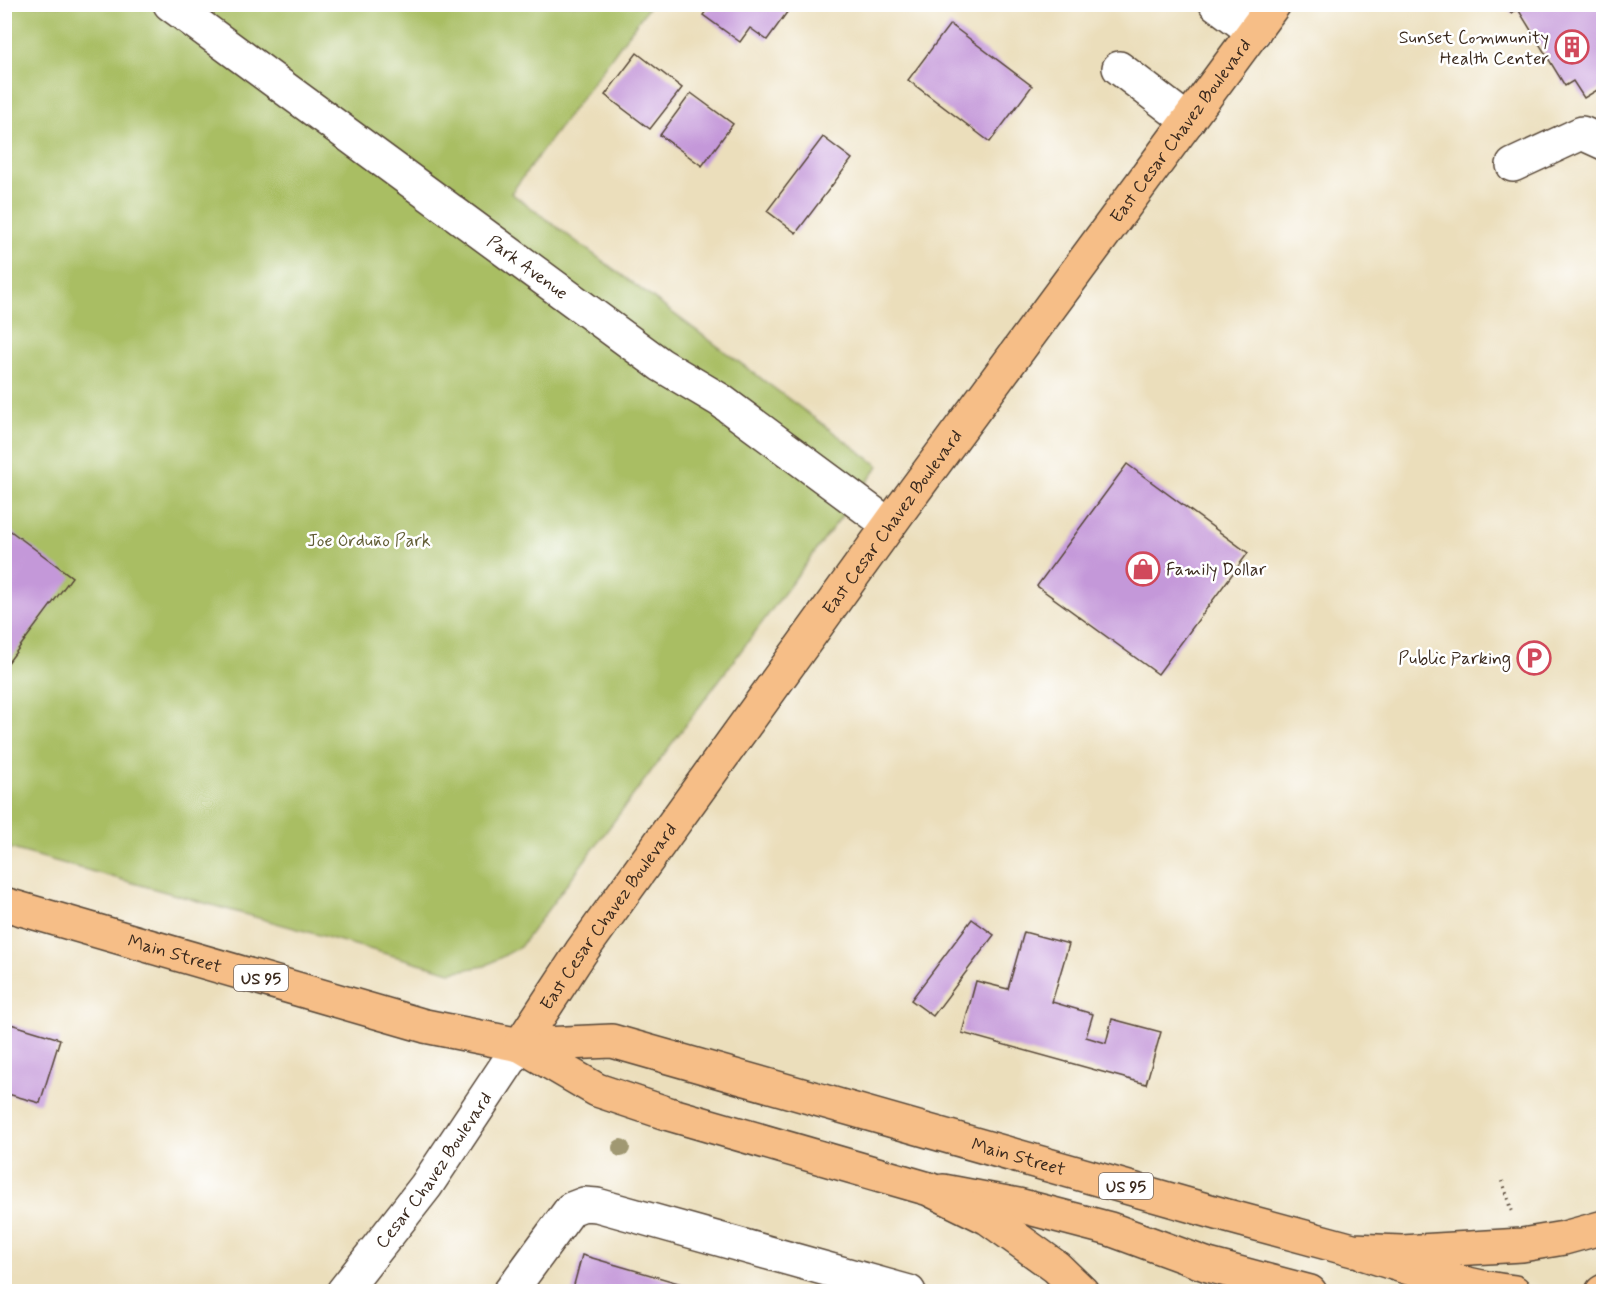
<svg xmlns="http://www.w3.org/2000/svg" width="1608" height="1296" viewBox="0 0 1608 1296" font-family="Mynerve,sans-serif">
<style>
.green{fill:#a9be63;stroke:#727440;stroke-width:1.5}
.building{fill:#c498d9}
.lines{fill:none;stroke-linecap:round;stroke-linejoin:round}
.minor-casing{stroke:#554536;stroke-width:36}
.major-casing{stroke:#554536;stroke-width:36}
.highway-casing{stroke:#554536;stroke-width:36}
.path{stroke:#554536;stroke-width:4;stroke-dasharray:1.5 4.5;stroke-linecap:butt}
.minor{stroke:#fff;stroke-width:33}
.major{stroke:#f6be87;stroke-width:33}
.highway{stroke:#f6be87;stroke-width:33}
.tree{fill:#a09872}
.labels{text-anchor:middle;stroke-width:5;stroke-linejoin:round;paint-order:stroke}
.shield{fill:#fff;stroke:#766a62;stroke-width:1.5}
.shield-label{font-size:16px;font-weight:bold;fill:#3b2a1e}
.poi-label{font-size:18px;fill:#3b2a1e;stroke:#fff;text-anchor:end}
.street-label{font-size:18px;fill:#3b2a1e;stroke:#fff}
.park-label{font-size:18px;fill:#625e36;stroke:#fff}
</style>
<rect width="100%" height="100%" fill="#fff"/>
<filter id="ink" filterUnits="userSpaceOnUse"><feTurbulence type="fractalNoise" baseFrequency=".0167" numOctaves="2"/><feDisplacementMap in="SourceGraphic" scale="12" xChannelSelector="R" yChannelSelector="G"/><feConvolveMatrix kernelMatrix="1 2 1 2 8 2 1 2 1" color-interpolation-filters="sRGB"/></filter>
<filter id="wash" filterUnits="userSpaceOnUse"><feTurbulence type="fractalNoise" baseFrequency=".008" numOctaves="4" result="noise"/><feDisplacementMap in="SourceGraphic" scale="24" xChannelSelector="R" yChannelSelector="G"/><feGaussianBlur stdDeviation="1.35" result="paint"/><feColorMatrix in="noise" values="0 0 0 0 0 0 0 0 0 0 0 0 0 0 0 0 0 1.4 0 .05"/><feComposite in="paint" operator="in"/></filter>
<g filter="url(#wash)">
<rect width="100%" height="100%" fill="#ebdebb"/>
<path class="green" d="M 4,5 L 650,5 L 511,193 L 879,466 L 520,947 L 485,966 L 451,972 L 5,847 Z"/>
<g id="blocks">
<path class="building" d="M 711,4 L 793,4 L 767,40 L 750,28 L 740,42 L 703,15 Z
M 1506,4 L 1604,4 L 1604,86 L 1584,98 L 1573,81 L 1565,86 L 1518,9 L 1511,13 Z
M 950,24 L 1032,86 L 990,142 L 908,80 Z
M 637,53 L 682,88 L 650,129 L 605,95 Z
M 691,93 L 733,124 L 702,166 L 660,135 Z
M 823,137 L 852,159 L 796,233 L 767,211 Z
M 1127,464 L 1248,553 L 1158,674 L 1037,586 Z
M 4,526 L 72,577 L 4,668 Z
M 972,919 L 994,935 L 933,1016 L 911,1000 Z
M 1024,932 L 1069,944 L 1052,1002 L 1093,1014 L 1086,1037 L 1106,1043 L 1112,1019 L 1161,1032 L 1146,1084 L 962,1033 L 976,981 L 1008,989 Z
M 4,1022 L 60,1039 L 40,1103 L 4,1093 Z
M 582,1255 L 706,1291 L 706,1292 L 572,1292 Z"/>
</g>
</g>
<g filter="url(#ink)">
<use href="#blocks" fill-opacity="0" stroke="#554536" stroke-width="1.5"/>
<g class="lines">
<g class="minor-casing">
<g id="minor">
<path id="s1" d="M 170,4 L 661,365 L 720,400 L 889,525"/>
<path d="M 1216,4 L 1254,32"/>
<path d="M 1119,68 L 1188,121"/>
<path d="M 1513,165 L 1582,133 L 1604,143"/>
<path id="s2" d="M 343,1292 L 426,1186 L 520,1045"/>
<path d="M 510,1292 L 571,1209 L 584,1204 L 597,1205 L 909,1292"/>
</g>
</g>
<g class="major-casing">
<path id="major" d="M 943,1191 L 1018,1205 L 1110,1229 L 1208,1265 L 1310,1292
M 1365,1254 C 1414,1270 1463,1286 1514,1292
M 1602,1292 L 1604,1291"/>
</g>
<g class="highway-casing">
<g id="highway">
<path id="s3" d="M 4,904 L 425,1026 L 520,1045 L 612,1041 L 1224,1215 L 1353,1250 L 1402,1252 L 1522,1245 L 1564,1238 L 1604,1227"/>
<path id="s4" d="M 520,1045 L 581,952 L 898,513 L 1274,4"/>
<path d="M 520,1045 L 597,1090 L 669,1114 L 929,1189 L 988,1218 L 1056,1267 L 1082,1292"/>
</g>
</g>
<path class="path" d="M 1502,1181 L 1512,1212"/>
<use href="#minor" class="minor"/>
<use href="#major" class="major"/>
<use href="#highway" class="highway"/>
</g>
<circle class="tree" cx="621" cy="1148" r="9"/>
</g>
<defs>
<g id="building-ring" transform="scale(1.725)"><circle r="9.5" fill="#fff" stroke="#d1495b" stroke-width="1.5"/><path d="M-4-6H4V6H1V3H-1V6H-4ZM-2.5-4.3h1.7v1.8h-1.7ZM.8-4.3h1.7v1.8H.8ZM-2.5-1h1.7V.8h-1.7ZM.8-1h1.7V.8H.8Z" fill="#d1495b"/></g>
<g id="shop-ring" transform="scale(1.725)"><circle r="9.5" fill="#fff" stroke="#d1495b" stroke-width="1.5"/><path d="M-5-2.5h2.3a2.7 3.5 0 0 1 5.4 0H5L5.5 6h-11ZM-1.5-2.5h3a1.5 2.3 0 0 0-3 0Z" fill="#d1495b"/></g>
<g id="parking-ring" transform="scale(1.725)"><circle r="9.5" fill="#fff" stroke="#d1495b" stroke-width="1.5"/><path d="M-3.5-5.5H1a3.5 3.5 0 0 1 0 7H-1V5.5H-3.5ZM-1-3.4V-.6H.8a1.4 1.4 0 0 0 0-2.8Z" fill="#d1495b"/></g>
</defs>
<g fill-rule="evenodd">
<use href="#building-ring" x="1572" y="47"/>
<use href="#shop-ring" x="1143" y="569"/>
<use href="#parking-ring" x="1534" y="658"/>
</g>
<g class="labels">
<g class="shield">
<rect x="234" y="965" width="54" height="26" rx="4.5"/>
<rect x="1099" y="1173" width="54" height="26" rx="4.5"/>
</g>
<g class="shield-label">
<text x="261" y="984">US 95</text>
<text x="1126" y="1192">US 95</text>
</g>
<g class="poi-label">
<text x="1549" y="43">Sunset Community<tspan x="1549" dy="21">Health Center</tspan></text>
<text x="1166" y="575" text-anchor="start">Family Dollar</text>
<text x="1511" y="664">Public Parking</text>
</g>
<g class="street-label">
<text dy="6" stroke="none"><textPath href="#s4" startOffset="1128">East Cesar Chavez Boulevard</textPath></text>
<text dy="6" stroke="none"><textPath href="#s1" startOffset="444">Park Avenue</textPath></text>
<text dy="6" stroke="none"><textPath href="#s4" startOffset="642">East Cesar Chavez Boulevard</textPath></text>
<text dy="6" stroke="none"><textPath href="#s4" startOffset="156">East Cesar Chavez Boulevard</textPath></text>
<text dy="6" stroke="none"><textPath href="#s3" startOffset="178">Main Street</textPath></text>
<text dy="6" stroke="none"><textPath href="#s3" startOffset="1050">Main Street</textPath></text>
<text dy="6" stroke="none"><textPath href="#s2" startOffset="152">Cesar Chavez Boulevard</textPath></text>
</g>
<g class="park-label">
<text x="369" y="546">Joe Orduño Park</text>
</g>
</g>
<rect width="1608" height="1296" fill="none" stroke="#fff" stroke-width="24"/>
</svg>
